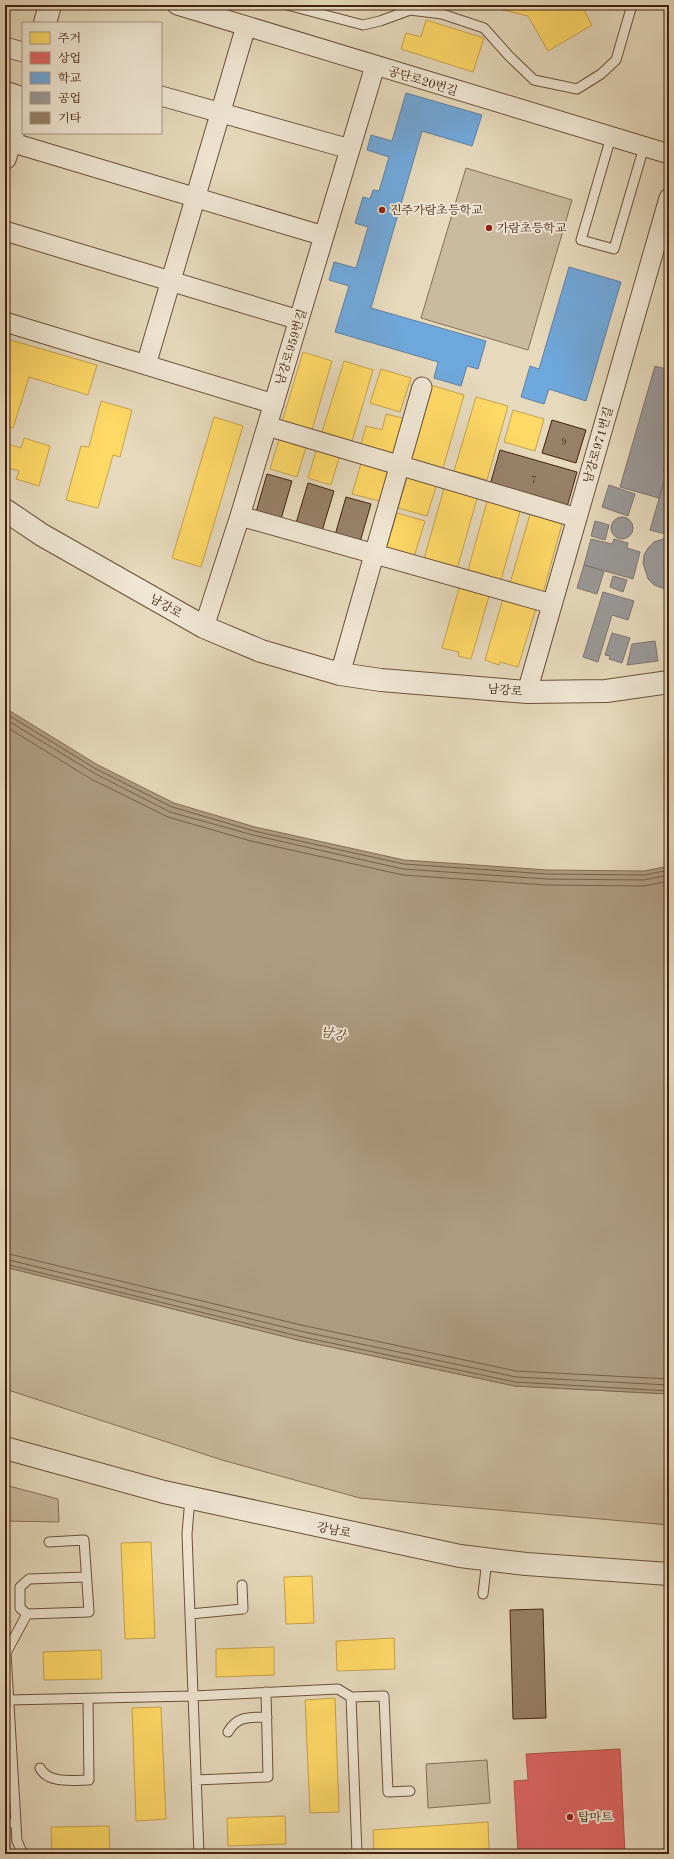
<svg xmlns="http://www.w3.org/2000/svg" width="674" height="1859" viewBox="0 0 674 1859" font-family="'Old Standard TT','Noto Serif KR',serif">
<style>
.green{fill:#caba9f;stroke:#866e58}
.water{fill:#ae9b82;stroke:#836b54}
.homes{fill:#ffd966;stroke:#c6a24c}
.shops{fill:#e06666;stroke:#b1524c}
.schools{fill:#6fa8dc;stroke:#62809f}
.industry{fill:#999;stroke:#7f7570}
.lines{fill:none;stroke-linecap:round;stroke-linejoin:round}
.shore{stroke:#785e49;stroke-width:1}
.building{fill:#978169;stroke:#422210}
.service-casing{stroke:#6b503b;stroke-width:11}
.minor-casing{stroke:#6b503b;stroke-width:21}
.tertiary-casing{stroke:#6b503b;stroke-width:24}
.service{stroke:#efe6d3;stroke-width:9}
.minor{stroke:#efe6d3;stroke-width:19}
.tertiary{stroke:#efe6d3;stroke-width:22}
.poi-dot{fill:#8f2418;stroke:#efe6d3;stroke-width:1.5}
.labels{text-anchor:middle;stroke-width:4;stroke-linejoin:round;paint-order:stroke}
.number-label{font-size:10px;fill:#573a26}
.street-label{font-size:12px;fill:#422210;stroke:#efe6d3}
.poi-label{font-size:12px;fill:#422210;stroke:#efe6d3;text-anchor:start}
.water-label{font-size:13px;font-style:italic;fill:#624632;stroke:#efe6d3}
</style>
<rect width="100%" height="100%" fill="#e6d9bc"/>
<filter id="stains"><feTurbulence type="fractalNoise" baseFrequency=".005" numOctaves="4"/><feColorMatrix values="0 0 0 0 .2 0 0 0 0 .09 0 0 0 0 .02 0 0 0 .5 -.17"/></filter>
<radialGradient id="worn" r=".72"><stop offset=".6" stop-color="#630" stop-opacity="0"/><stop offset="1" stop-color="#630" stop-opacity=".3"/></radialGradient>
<path class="green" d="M 466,168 L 572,200 L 528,350 L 421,318 Z
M 5,1267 L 298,1340 L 515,1386 L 669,1394 L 669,1525 L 360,1498 L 222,1460 L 5,1389 Z
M 5,1485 L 58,1499 L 59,1522 L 5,1521 Z
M 487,1760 L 490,1803 L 428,1808 L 426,1764 Z"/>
<path class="water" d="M 5,708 L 98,765 L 174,803 L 255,827 L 404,860 L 547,870 L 644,871 L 669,866 L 669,1394 L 515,1386 L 298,1340 L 5,1267 Z"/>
<path class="homes" d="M 500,5 L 581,5 L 592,25 L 548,51 L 528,16 L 499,9 Z
M 426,20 L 484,38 L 473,72 L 401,49 L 406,33 L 421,37 Z
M 7,339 L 97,365 L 88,395 L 29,377 L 13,428 L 5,426 L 5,344 Z
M 303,352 L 332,361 L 312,430 L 282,422 Z
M 344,361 L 373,370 L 352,441 L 322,432 Z
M 381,369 L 411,378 L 400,412 L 370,403 Z
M 431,385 L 464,395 L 443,468 L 410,459 Z
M 476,397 L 508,406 L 487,480 L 454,471 Z
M 101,401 L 132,410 L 120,457 L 113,455 L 98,508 L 66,500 L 81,446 L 89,447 Z
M 513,410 L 544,419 L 535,451 L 504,442 Z
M 386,414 L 406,419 L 396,454 L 361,444 L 366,426 L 382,430 Z
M 214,417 L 243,426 L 201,567 L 172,558 Z
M 280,436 L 307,444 L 297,477 L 270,469 Z
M 24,438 L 50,446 L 39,486 L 16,479 L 19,471 L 5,467 L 5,443 L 21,448 Z
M 318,444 L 341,451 L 331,485 L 308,478 Z
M 362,460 L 392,469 L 383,502 L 352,494 Z
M 408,475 L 437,483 L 427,516 L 398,508 Z
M 445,485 L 478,495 L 457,569 L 424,559 Z
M 488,498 L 521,508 L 501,580 L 468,570 Z
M 531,511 L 563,520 L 543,593 L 510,583 Z
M 397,513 L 425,521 L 414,557 L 386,549 Z
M 459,588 L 489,596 L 471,659 L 458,656 L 459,652 L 442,648 Z
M 504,595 L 537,605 L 518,667 L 500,662 L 499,665 L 485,660 Z
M 151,1542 L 155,1638 L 125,1639 L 121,1543 Z
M 312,1576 L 314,1623 L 286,1624 L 284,1577 Z
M 394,1638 L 395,1669 L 337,1671 L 336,1641 Z
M 274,1647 L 274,1675 L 216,1677 L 216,1649 Z
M 101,1650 L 102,1679 L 44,1680 L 43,1652 Z
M 335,1698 L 339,1812 L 310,1813 L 305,1700 Z
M 161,1707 L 166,1819 L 136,1821 L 132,1708 Z
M 285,1816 L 286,1844 L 228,1846 L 227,1818 Z
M 488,1822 L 489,1849 L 418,1854 L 374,1854 L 373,1830 Z
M 109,1826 L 110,1854 L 52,1854 L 51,1827 Z"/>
<path class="shops" d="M 620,1749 L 625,1854 L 518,1854 L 514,1781 L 528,1780 L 526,1754 Z"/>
<path class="schools" d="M 406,93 L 482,115 L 472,146 L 422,131 L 371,308 L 486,341 L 478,369 L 467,366 L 461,386 L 434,378 L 438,362 L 335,332 L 349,286 L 329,280 L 334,262 L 356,268 L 368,227 L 355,223 L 363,197 L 370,199 L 373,190 L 379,191 L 389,157 L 367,150 L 371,135 L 392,141 Z
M 569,267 L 621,282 L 586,401 L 549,389 L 544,404 L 521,397 L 530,366 L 539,369 Z"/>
<path class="industry" d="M 669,352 L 669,365 L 667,359 Z
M 655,366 L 669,370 L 669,452 L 663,471 L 667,471 L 659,498 L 620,487 Z
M 669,452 L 669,471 L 663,471 Z
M 667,471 L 669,471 L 669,535 L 650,530 Z
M 609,485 L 635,494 L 628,516 L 602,507 Z
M611 528a11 11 0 1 1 22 0a11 11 0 1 1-22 0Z
M 595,521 L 609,525 L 605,540 L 591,536 Z
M 669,537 L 669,589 L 662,588 L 654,585 L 648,579 L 643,563 L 644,555 L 648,548 L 654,542 Z
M 591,539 L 612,544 L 614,539 L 628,543 L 627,548 L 640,552 L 633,579 L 584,565 Z
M 584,565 L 604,571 L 597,594 L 577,588 Z
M 613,576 L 627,580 L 623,592 L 610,587 Z
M 603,592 L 634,601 L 628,620 L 612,615 L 598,662 L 583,657 Z
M 612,633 L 630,638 L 622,663 L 609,659 L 610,656 L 605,655 Z
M 655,641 L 658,661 L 627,665 L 632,644 Z"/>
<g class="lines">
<path class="shore" d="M 5,713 L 96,769 L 172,807 L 254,831 L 404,864 L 547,874 L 644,875 L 669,870
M 5,719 L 94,773 L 170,812 L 253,835 L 403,869 L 547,879 L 644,880 L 669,875
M 5,726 L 91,779 L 168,817 L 251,841 L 403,875 L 546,885 L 644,886 L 669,881
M 5,1253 L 301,1325 L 516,1371 L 669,1379
M 5,1259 L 300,1331 L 516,1377 L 669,1385
M 5,1264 L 298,1336 L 515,1382 L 669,1391"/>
</g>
<path class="building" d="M 552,420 L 586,430 L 576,463 L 542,453 Z
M 500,450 L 577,472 L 567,507 L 490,485 Z
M 267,474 L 292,481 L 281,519 L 256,512 Z
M 308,483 L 334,491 L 322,531 L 296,523 Z
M 346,497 L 371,504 L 360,542 L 335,535 Z
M 543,1609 L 546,1718 L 513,1719 L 510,1610 Z"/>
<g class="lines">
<g class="service-casing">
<path id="service" d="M 287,5 L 363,25 L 380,21 L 410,10 L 442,14 L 484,28 L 509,56 L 534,80 L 577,89 L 601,74 L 616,60 L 632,5
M 611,137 L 581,240 L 614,249 L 644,147
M 190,1498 L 187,1534 L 199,1854
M 483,1594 L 487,1560
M 27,1614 L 20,1608 L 20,1587 L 29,1579 L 86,1577
M 190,1614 L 243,1609 L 242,1585
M 351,1697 L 357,1854
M 8,1700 L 193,1696 L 338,1689 L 351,1697 L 384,1696 L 388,1792 L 410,1791
M 228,1732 C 237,1716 250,1717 267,1717
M 40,1768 C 48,1784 74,1780 89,1780 L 88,1699
M 196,1780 L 268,1777 L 266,1692
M 5,1823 L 16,1823
M 23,1854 L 17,1841 L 6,1653 L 27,1614 L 89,1612 L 84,1540 L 49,1542"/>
</g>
<g class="minor-casing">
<path id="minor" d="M 177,5 L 669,154
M 5,47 L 23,52
M 5,91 L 23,97
M 161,96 L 350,149
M 10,142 L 324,236
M 5,231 L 299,320
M 5,322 L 274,404
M 146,365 L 246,26
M 267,426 L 577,518
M 240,516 L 552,604
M 204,627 L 240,516 L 375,66
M 340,674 L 422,387
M 527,692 L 669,198"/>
</g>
<g class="tertiary-casing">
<path id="tertiary" d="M 45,23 L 50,5
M 5,158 L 23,99
M 5,510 L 42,535 L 204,627 L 261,651 L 340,674 L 381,680 L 527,692 L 606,691 L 669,682
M 5,1448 L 164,1492 L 460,1556 L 526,1564 L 669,1574"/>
</g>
<use href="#service" class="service"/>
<use href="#minor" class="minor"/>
<use href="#tertiary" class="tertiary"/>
</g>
<g class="poi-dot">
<circle cx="382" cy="210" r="4"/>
<circle cx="489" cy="228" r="4"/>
<circle cx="570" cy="1817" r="4"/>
</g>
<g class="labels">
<g class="number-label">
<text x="564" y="445">9</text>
<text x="534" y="483">7</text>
</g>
<g class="street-label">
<text transform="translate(423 81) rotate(17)" y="4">공단로20번길</text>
<text transform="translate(291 347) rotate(-73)" y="4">남강로959번길</text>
<text transform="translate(598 445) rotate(-74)" y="4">남강로971번길</text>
<text transform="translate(166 606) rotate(30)" y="4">남강로</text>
<text transform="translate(505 690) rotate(5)" y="4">남강로</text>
<text transform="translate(334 1530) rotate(12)" y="4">강남로</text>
</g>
<g class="poi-label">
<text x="390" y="214">진주가람초등학교</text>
<text x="497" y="232">가람초등학교</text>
<text x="578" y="1821">탑마트</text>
</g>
<g class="water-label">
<text transform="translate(333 1033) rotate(11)" y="5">남강</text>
</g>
</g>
<rect width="674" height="1859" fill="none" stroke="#e6d9bc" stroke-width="20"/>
<rect x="6" y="6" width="662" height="1847" fill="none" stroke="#422210" stroke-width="2"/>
<rect x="10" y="10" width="654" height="1839" fill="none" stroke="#422210"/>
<rect x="22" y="22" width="140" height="112" fill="#efe6d3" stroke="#aa9885"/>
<rect x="30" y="32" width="20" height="12" fill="#ffd966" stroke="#aa9885"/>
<text x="58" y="42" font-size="12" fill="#422210">주거</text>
<rect x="30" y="52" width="20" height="12" fill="#e06666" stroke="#aa9885"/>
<text x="58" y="62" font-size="12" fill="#422210">상업</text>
<rect x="30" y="72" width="20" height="12" fill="#6fa8dc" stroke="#aa9885"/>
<text x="58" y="82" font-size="12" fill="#422210">학교</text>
<rect x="30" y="92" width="20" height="12" fill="#999999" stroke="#aa9885"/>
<text x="58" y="102" font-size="12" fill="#422210">공업</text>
<rect x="30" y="112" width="20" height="12" fill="#978169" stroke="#aa9885"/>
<text x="58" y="122" font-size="12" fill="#422210">기타</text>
<rect width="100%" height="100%" filter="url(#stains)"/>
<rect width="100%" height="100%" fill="url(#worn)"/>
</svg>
